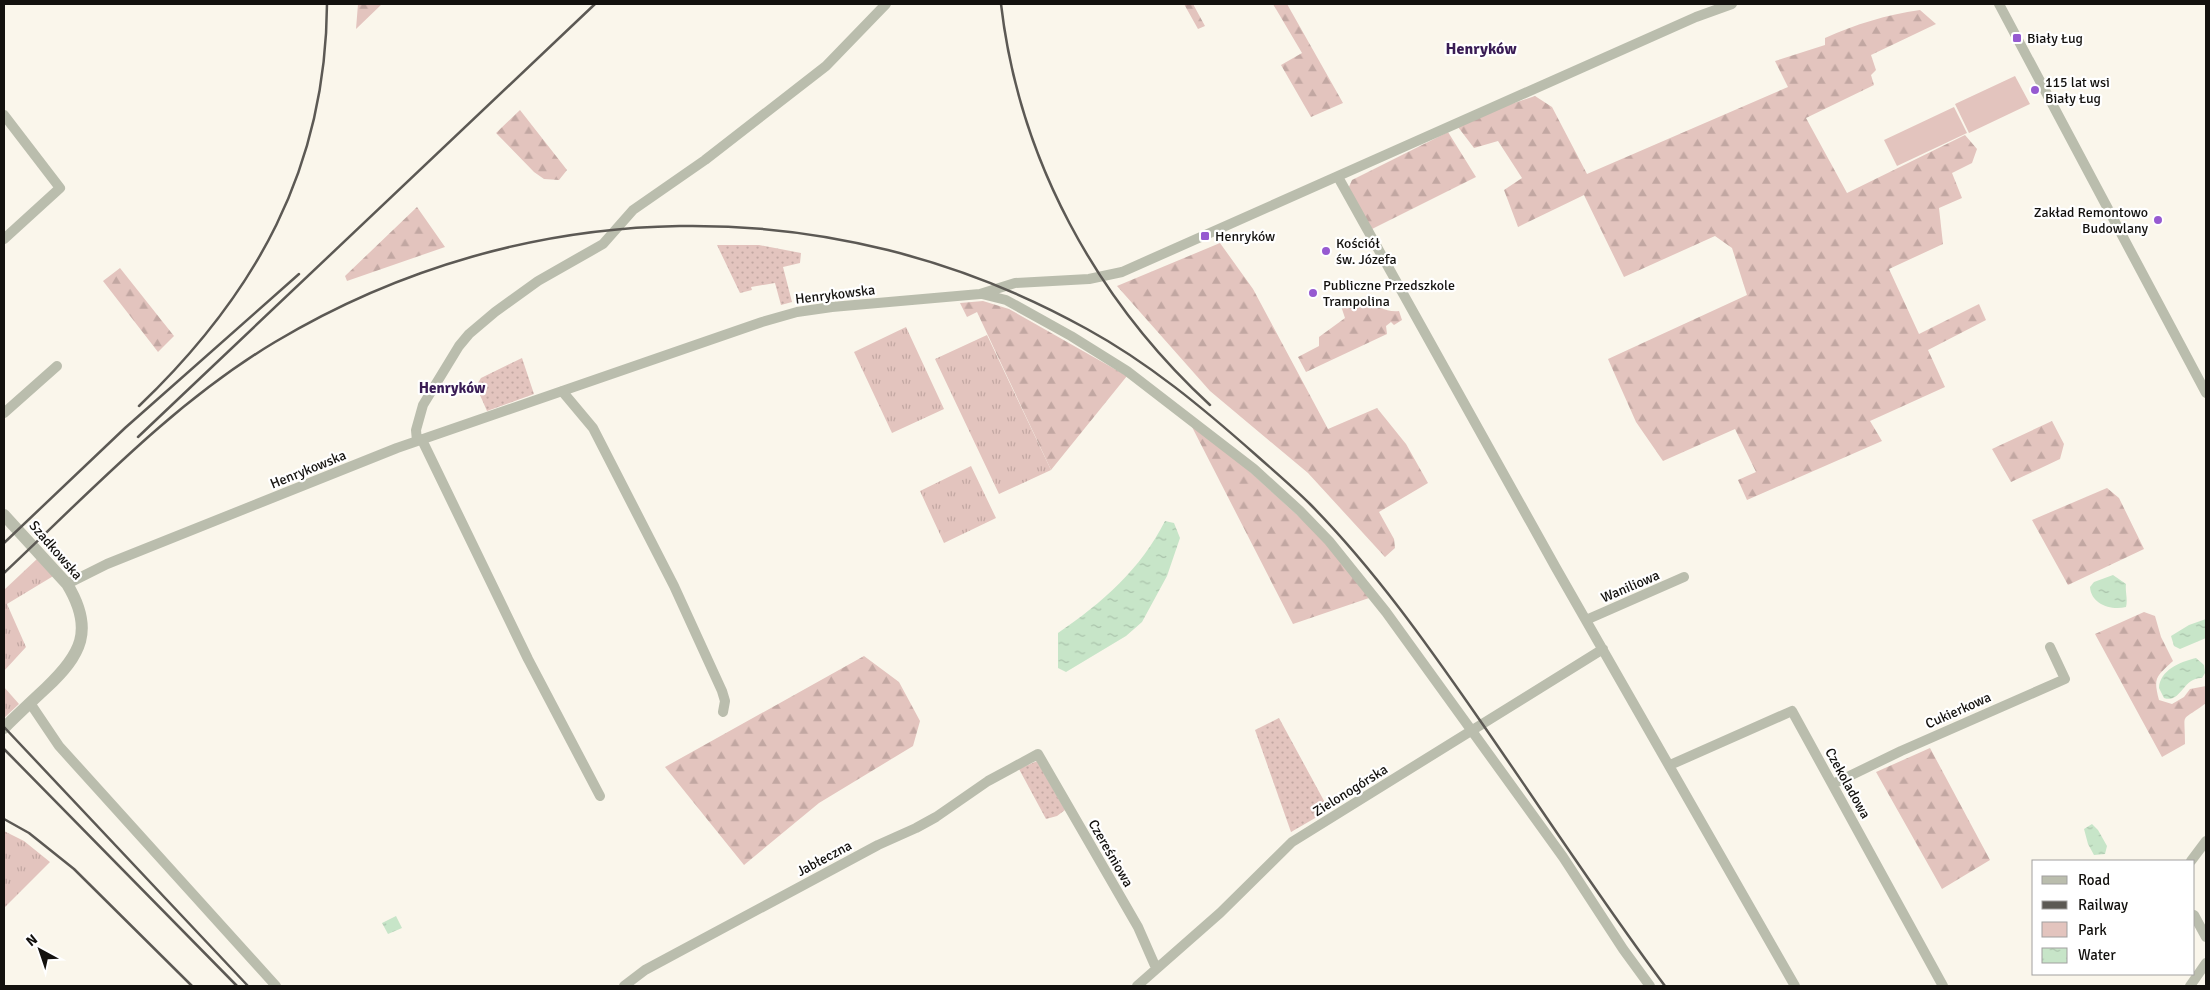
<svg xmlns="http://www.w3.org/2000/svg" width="2210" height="990" viewBox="0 0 2210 990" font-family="Signika,sans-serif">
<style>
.grass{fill:url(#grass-tufts)}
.forest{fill:url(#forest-firs)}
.park{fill:#e3c4be}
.garden{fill:url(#garden-dots)}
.water{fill:url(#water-ripples)}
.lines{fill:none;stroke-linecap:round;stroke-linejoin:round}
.minor{stroke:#babdad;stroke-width:10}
.tertiary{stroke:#babdad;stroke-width:12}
.rail{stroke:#5c5954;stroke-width:2.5}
.poi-dot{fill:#965ad1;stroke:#fff;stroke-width:2}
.labels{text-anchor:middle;stroke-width:4.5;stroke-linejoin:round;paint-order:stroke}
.poi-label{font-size:14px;fill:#13110e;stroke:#fff;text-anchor:start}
.street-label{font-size:14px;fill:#13110e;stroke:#fff}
.neighbourhood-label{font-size:15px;font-weight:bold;fill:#391c55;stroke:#fff}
.quarter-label{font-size:16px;font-weight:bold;fill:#391c55;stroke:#fff}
</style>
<defs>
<pattern id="grass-tufts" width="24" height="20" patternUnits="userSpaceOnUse" patternTransform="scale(1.25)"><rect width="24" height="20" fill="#e3c4be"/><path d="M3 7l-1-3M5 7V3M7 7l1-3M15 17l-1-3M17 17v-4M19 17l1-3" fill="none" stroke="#c2a7a2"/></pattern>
<pattern id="forest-firs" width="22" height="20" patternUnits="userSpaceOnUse" patternTransform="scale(1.25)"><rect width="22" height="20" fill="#e3c4be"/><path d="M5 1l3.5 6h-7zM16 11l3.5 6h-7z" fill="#c2a7a2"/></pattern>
<pattern id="garden-dots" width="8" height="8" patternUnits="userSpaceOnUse" patternTransform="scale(1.25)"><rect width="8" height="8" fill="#e3c4be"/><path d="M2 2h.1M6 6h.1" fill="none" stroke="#c2a7a2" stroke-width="1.8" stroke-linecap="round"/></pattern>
<pattern id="water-ripples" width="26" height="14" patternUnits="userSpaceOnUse" patternTransform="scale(1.25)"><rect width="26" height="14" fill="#c7e5c8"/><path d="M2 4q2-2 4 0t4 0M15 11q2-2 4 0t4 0" fill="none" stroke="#aac3ab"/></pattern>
</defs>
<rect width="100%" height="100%" fill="#faf6eb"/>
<path class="grass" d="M 906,327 L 944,409 L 892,433 L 854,352 Z
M 987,335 L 1051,470 L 999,494 L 935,359 Z
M 971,466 L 996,518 L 944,543 L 920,491 Z
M 38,558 L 55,575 L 7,604 L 26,647 L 4,671 L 4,590 Z
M 4,687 L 19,704 L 4,718 Z
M 4,831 L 24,841 L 50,862 L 4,908 Z"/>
<path class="forest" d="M 358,4 L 382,4 L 356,29 Z
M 1184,4 L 1193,4 L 1205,26 L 1198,29 Z
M 1273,4 L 1287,4 L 1343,103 L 1311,117 L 1281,65 L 1302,53 Z
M 1920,10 L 1936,24 L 1871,55 L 1876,70 L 1871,75 L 1874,85 L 1806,118 L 1847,193 L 1965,135 L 1977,149 L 1972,163 L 1952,173 L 1962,198 L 1939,208 L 1943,244 L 1889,269 L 1919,334 L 1979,304 L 1986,320 L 1928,350 L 1945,387 L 1870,421 L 1882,441 L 1747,500 L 1738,480 L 1756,472 L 1735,429 L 1663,461 L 1636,422 L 1608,359 L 1747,295 L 1732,248 L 1715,236 L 1624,277 L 1584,195 L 1518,227 L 1504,190 L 1522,178 L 1498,141 L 1474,148 L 1458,127 L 1490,111 L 1535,96 L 1552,107 L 1587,174 L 1788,87 L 1775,61 L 1825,45 L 1825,38 C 1856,24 1886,15 1920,10 Z
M 520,110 L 567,170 L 559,180 L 544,179 L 534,172 L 496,133 Z
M 1448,132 L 1476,177 L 1370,230 L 1348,189 L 1352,180 Z
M 417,207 L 445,247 L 347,281 L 345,276 Z
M 1220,243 L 1253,289 L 1328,429 L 1377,408 L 1406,444 L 1428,483 L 1379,512 L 1394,539 L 1395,548 L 1385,557 L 1308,473 L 1210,391 L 1117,286 Z
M 120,268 L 174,336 L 158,352 L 103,281 Z
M 983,301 L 1009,309 L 1127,376 L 1051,470 L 977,312 L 967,317 L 960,303 Z
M 1350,301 L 1358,306 C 1375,301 1383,313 1399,311 L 1402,320 L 1394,325 L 1391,322 L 1386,326 L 1387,334 L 1306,372 L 1298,357 L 1319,346 L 1319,337 L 1345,318 L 1341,306 Z
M 2052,421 L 2064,444 L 2060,459 L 2011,482 L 1992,449 Z
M 1191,425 L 1234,457 L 1321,537 L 1369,598 L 1293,624 Z
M 2107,488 L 2119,498 L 2144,549 L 2068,585 L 2032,520 Z
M 2144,612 L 2155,616 L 2161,637 L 2173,661 C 2156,677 2153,677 2159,700 L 2172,704 L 2184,697 L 2190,689 L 2206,686 L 2206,703 C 2179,724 2185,709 2185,744 L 2162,757 L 2095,634 Z
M 864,656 L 899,682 L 920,721 L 913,746 L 819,803 L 744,865 L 665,767 Z
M 1930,748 L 1990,860 L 1942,889 L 1876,772 Z"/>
<path class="park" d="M 2015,76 L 2030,104 L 1969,133 L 1955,104 Z
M 1954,107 L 1967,133 L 1897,166 L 1884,140 Z"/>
<path class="garden" d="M 717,245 L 759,245 L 801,253 L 800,263 L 783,267 L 792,302 L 781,305 L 775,283 L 751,287 L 752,290 L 740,293 Z
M 522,358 L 534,394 L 487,411 L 476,386 L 481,378 Z
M 1279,718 L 1329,810 L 1291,832 L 1255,730 Z
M 1037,761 L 1065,810 L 1057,816 L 1046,819 L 1019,769 Z"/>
<path class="water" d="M 1165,521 L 1174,523 L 1180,538 L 1167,576 L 1142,622 L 1126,636 L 1066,672 L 1058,668 L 1058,633 C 1102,603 1141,569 1165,521 Z
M 2113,575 L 2126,584 C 2125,592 2128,599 2126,607 C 2111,611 2091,604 2090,587 L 2094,582 Z
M 2206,619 L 2206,638 L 2180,649 L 2174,646 L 2171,636 L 2189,625 Z
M 2196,658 L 2204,665 L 2205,673 L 2202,678 C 2183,677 2181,704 2164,698 L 2159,688 C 2160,670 2180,662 2196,658 Z
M 2092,824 L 2098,830 L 2107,846 L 2105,854 L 2094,855 L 2088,844 L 2084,829 Z
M 396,916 L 402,928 L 388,934 L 382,923 Z"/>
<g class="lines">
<path class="minor" d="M 1999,4 L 2206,393
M 4,115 L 60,188 L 4,239
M 1338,177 L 1556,568 L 1795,986
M 982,294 L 1006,300 L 1071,336 L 1127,371 L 1254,469 L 1300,511 L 1329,541 L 1386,612 L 1563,857 L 1623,949 L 1650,986
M 562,391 L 593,428 L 674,586 L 722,691 L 725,701 L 723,712
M 4,413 L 57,366
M 422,440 L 528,659 L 600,796
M 417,441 L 416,430 L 423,405 L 459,346 L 469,334 L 495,312 L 538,281 L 603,244 L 633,210 L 705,160 L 826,66 L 886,4
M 67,584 L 107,564 L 397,448 L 762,322 L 797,312 L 832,307 L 980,294 L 1015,283 L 1089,279 L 1122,272 L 1696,17 L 1732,4
M 1586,620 L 1684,577
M 30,703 L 59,746 L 276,986
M 1670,765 L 1792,711 L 1943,986
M 1833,784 L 1901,751 L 2065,679 L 2050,647
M 2191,861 L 2206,841
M 2194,915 L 2206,937
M 624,986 L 645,970 L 878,845 L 916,828 L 936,817 L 988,781 L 1038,754 L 1138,927 L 1156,968
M 1137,986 L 1220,913 L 1292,842 L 1603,649
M 2190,986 L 2206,963"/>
<path class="tertiary" d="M 4,515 L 67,584 C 95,630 81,655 46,688 C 32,701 18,714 4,728"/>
<path class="rail" d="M 1001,4 C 1019,159 1096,300 1210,405
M 139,406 C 256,294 326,168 327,4
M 138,437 L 595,4
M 4,543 L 125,428 L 299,274
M 4,573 C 90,492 173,403 275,342 C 526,192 832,187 1087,329 C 1149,363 1203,408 1256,455 C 1274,471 1293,487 1310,504 C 1374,569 1427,644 1479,719 C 1541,808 1600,899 1665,986
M 4,727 L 248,986
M 4,749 L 237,986
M 4,819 L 29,833 L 74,869 L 192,986"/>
</g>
<g class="poi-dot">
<rect x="2012" y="33" width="10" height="10" rx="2.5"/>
<circle cx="2035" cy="90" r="5"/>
<circle cx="2158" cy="220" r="5"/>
<rect x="1200" y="231" width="10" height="10" rx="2.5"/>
<circle cx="1326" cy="251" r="5"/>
<circle cx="1313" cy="293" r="5"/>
</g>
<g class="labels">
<g class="poi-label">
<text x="2027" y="43">Biały Ług</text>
<text x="2045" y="87">115 lat wsi<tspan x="2045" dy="16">Biały Ług</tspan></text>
<text x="2148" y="217" text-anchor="end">Zakład Remontowo<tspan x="2148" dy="16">Budowlany</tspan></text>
<text x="1215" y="241">Henryków</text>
<text x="1336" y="248">Kościół<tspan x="1336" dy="16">św. Józefa</tspan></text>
<text x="1323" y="290">Publiczne Przedszkole<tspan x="1323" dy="16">Trampolina</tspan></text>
</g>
<g class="street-label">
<text transform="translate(835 294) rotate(-7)" y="5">Henrykowska</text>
<text transform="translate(308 469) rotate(-22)" y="5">Henrykowska</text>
<text transform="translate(56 550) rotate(49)" y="5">Szadkowska</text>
<text transform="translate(1630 586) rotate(-23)" y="5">Waniliowa</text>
<text transform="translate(1958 710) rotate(-24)" y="5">Cukierkowa</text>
<text transform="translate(1848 783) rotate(61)" y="5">Czekoladowa</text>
<text transform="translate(1350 790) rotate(-32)" y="5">Zielonogórska</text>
<text transform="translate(1111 853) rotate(60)" y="5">Czereśniowa</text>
<text transform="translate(824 858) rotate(-28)" y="5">Jabłeczna</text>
</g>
<g class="neighbourhood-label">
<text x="452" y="393">Henryków</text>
</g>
<g class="quarter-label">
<text x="1481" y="54">Henryków</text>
</g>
</g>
<rect width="2210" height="990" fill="none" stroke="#13110e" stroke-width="10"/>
<rect x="2032" y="860" width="162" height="115" fill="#ffffff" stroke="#a1a09f"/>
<rect x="2042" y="876" width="25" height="8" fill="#babdad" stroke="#a1a09f"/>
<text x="2078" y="885" font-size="15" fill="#13110e">Road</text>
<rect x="2042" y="901" width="25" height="8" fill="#5c5954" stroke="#a1a09f"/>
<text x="2078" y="910" font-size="15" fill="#13110e">Railway</text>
<rect x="2042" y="922" width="25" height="15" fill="#e3c4be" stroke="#a1a09f"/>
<text x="2078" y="935" font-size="15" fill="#13110e">Park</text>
<rect x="2042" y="948" width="25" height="15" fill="url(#water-ripples)" stroke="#a1a09f"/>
<text x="2078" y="960" font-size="15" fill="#13110e">Water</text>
<g transform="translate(40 950) rotate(320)" stroke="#ffffff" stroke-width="4" paint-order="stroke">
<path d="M0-4L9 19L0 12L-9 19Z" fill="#13110e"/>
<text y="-8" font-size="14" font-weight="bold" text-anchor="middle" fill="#13110e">N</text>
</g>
</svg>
